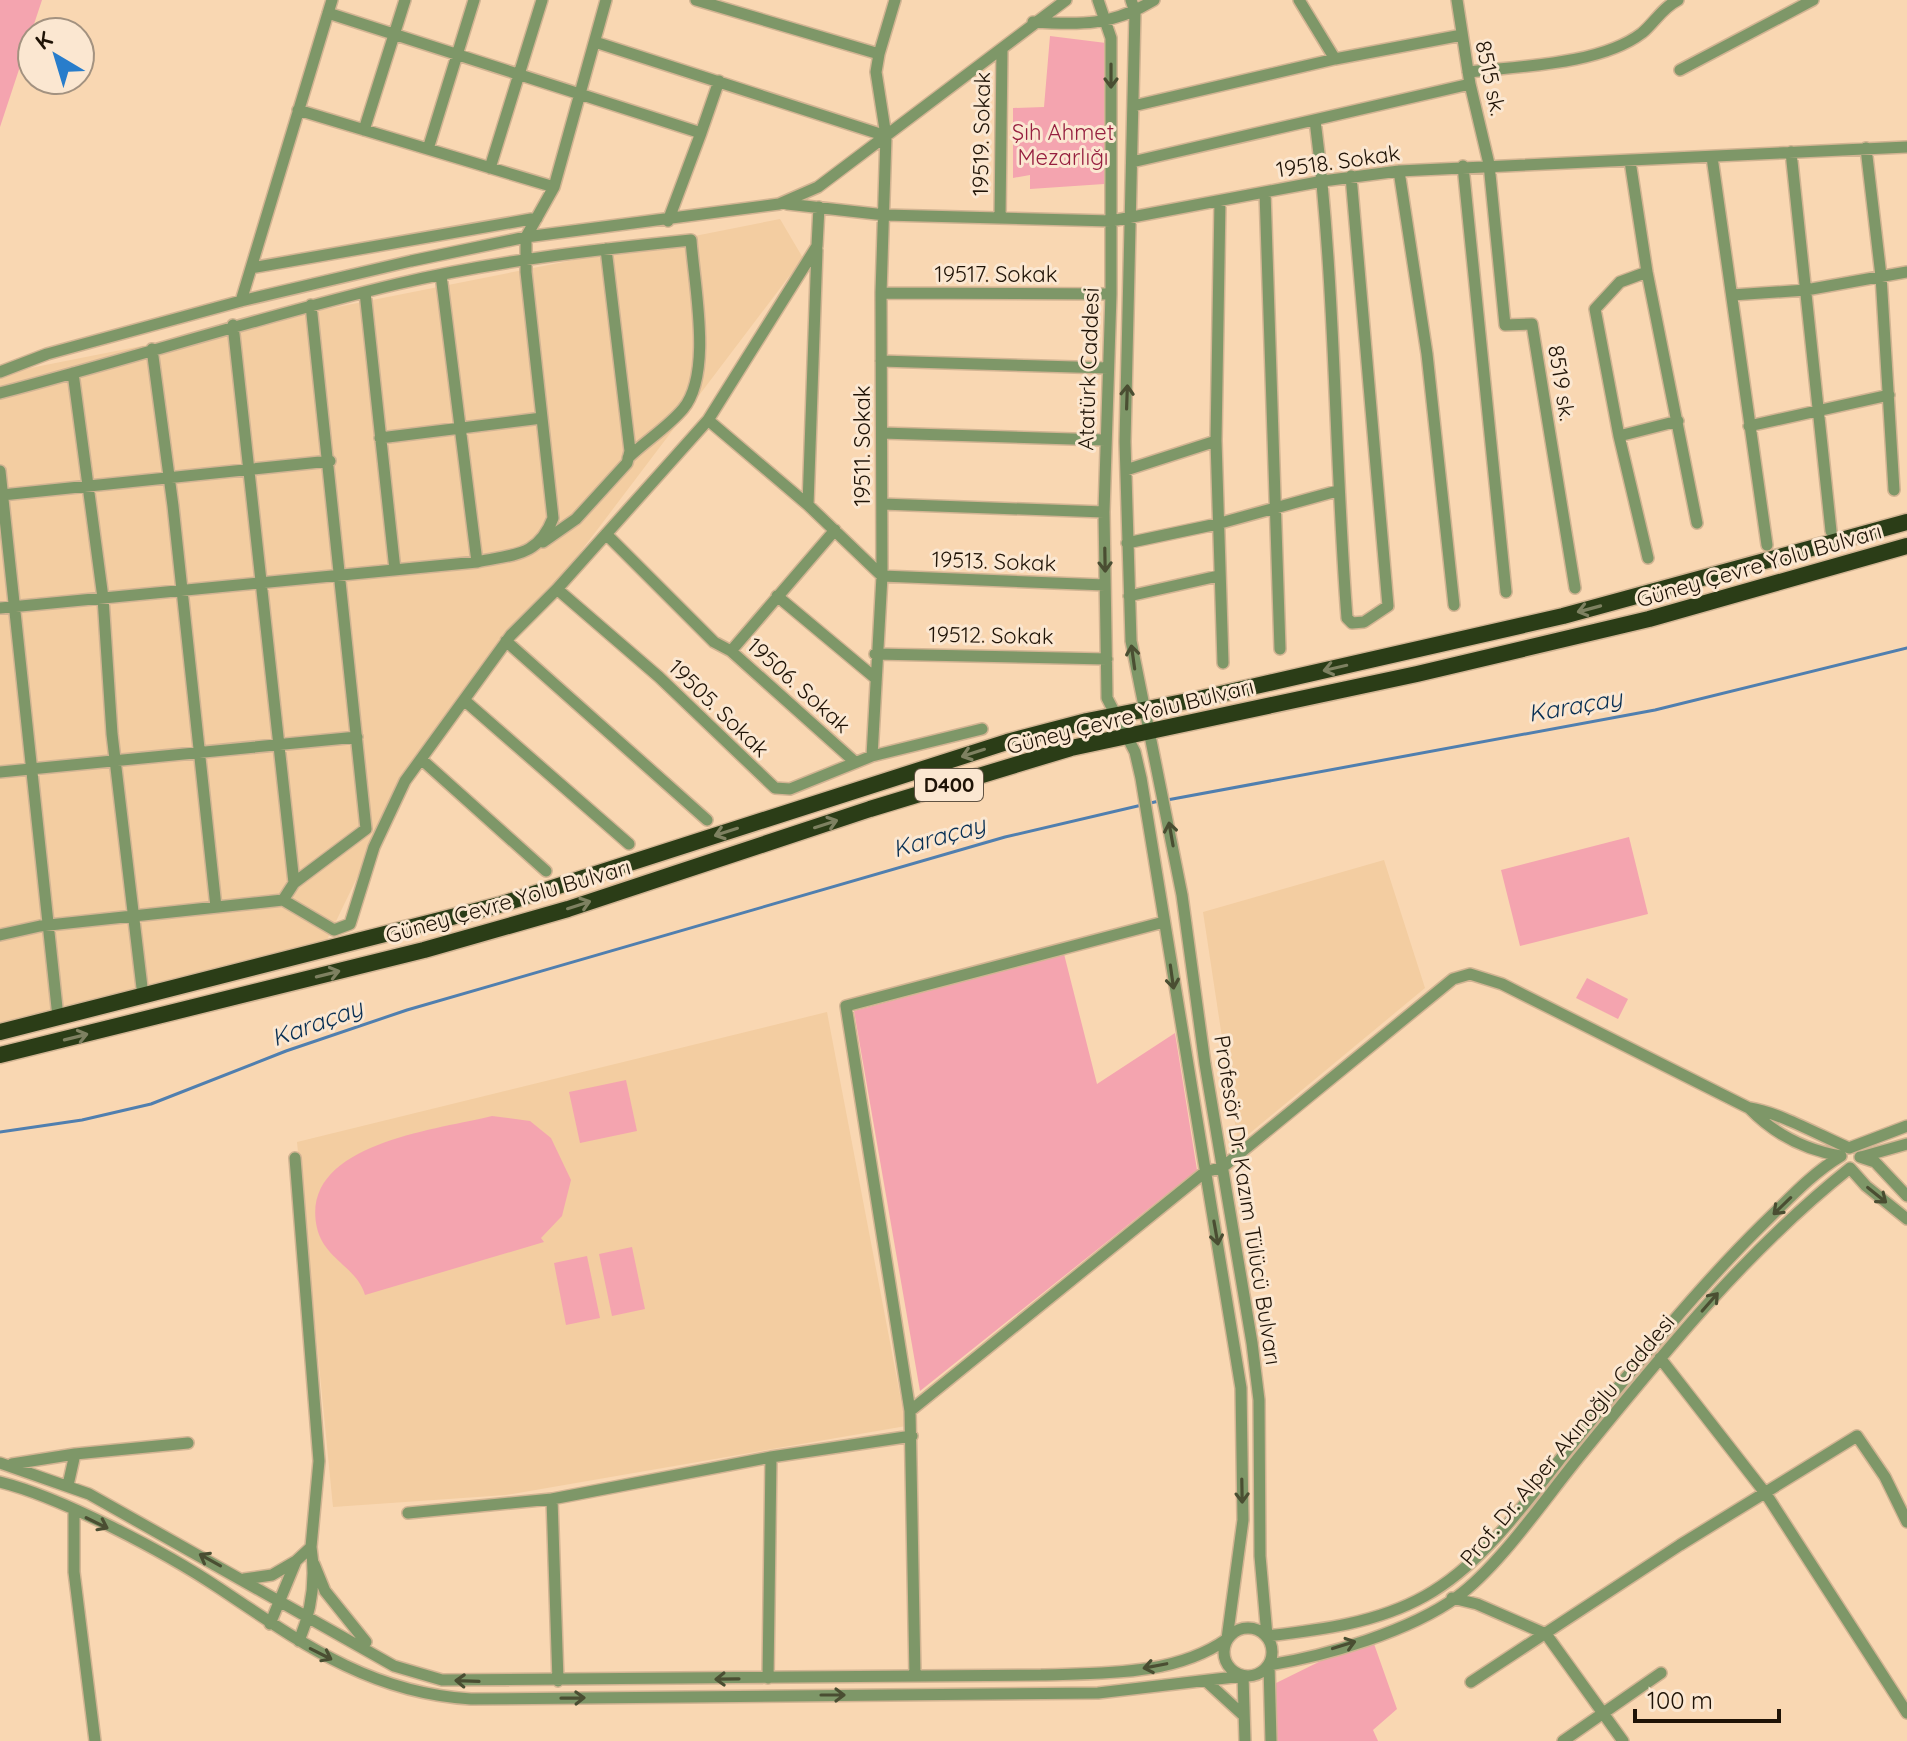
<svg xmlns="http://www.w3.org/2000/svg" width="1907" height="1741" viewBox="0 0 1907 1741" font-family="Quicksand,sans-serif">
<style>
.built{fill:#f3cda1}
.green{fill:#f4a4af}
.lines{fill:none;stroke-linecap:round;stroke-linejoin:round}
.stream{stroke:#507faf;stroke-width:3}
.minor-casing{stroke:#d2b493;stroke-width:14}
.highway-casing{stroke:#d2b493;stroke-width:19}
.minor{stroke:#7e9768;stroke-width:11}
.highway{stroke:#2b3d17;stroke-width:16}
.oneway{stroke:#4a4e32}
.oneway2{stroke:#7e8161}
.labels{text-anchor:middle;stroke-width:6;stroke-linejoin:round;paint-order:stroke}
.shield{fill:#fbe7d1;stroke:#615343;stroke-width:2}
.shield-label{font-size:20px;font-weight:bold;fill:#1f1306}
.street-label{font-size:22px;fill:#1f1306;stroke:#fbe7d1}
.park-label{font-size:22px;fill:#961f3f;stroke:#fbe7d1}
.water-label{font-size:24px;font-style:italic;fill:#082f53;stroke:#fbe7d1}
</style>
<rect width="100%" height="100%" fill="#f9d7b2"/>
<path class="built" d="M 780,219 L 803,258 L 463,707 L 382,826 L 325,944 L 0,1025 L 0,374 Z
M 1384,860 L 1425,988 L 1238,1143 L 1203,912 Z
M 827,1012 L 906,1426 L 506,1495 L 333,1507 L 297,1142 Z"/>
<path class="green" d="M 0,0 L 42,0 L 0,127 Z
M 1050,36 L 1106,43 L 1104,184 L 1030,189 L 1030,175 L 1013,178 L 1013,108 L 1044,107 Z
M 1629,837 L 1648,914 L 1520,946 L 1501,870 Z
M 1064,954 L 1097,1084 L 1175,1033 L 1197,1170 L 920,1391 L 854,1011 Z
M 1587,978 L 1628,999 L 1618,1019 L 1576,998 Z
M 626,1080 L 637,1131 L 580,1143 L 569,1092 Z
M 492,1116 L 530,1121 L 551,1138 L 571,1180 L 562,1216 L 541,1238 L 544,1242 L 365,1295 C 357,1267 324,1259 317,1228 C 298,1143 437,1130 492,1116 Z
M 632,1247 L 645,1309 L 612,1316 L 599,1254 Z
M 587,1256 L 600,1318 L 566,1325 L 554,1263 Z
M 1373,1641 L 1397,1709 L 1373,1730 L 1378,1741 L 1271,1741 L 1270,1686 L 1343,1650 Z"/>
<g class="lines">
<path class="stream" d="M 1167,800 L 1655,710 L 1907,648
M 0,1132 L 82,1120 L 151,1104 L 286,1051 L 407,1010 L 1005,837 L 1159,801"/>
<g class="minor-casing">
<path id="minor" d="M 696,0 L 879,54 L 876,72 L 886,136 L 881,293 L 882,576 L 872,756
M 1131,0 L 1135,12 L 1125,442 L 1131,641 L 1182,895 L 1205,1064 L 1252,1343 L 1259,1400 L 1260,1556 L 1267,1636 C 1320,1630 1377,1623 1425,1596 C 1478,1567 1520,1510 1557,1463 C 1623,1381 1688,1298 1763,1224 C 1788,1200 1811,1174 1841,1156
M 1299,0 L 1335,59
M 1457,0 L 1470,84 L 1489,164 L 1505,325 L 1532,324 L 1575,588
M 328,13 L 701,133 L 719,81
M 1033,22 C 1080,25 1112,26 1154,0
M 595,42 L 886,136
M 879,54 L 895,0
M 1680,70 L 1813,0
M 1468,72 C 1519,66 1600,65 1642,33 C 1655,22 1662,8 1678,0
M 1133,106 L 1335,59 L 1462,35
M 298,110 L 554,187
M 1315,120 C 1336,285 1334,452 1347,618 L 1352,623 L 1364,622 L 1388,606 L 1351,176
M 364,130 L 405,0
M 1866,148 L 1881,276 L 1894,490
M 428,149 L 474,0
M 1791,152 L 1831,531
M 1712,157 L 1767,545
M 1630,161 L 1647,272 L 1697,523
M 1132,162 L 1470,84
M 1463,166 L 1506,592
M 490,168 L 542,0
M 1399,171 L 1427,354 L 1454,605
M 1265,192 L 1280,649
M 1220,201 L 1216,441 L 1223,663
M 787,204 L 885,215 L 1111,221 L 1323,181 L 1399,171 L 1907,147
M 1000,218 L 1002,49
M 668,221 L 701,133
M 251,268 L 537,218
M 1647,272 L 1620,282 L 1595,309 L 1619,436 L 1648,558
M 441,275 L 477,562
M 365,292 L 395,570
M 881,293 L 1111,294
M 1732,295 L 1806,290 L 1907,272
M 241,301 L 332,0
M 233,325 L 294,883 L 283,900
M 152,349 L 173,506 L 216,907
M 881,361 L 1108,368
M 0,372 L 47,354 L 241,301 L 411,261 L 526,237 L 779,204 L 818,187 L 1066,0
M 73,373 L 103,598 L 112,734 L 143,996
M 0,393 C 133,358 263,316 397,284 C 494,261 592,250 691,240 C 694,285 713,373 683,409 C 667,428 645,441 628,458
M 708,420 L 808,505 L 882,576 L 1105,585
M 1749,426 L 1889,395
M 882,433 L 1105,440
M 1619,436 L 1678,421
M 380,438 L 542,418
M 1126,470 L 1216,441
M 0,471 L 58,1017
M 2,495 L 330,461
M 882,504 L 1104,512
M 808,505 L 817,250
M 606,534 L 714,642 L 731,651 L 855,762
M 543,542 L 576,519 L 627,463 L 630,451 L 606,249
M 1127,543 L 1217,524 L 1337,491
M 557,589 L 659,677 L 775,788 L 790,789 L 872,756 L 982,729
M 777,596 L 874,677
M 1129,596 L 1218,576
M 0,608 L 477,562 C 514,554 538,557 553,518 L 526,272 L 526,237 L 554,187 L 606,0
M 506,641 L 707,820
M 731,651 L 835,530
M 875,654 L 1107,659
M 464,700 L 629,844
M 421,759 L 546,871
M 0,772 L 357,737
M 294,883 L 366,829 L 311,305
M 0,935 L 40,926 L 283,900 L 334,930 L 350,924 L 374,847 L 405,781 L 511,635 L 557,589 L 708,420 L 817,246 L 819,207
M 1750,1108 C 1778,1112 1821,1136 1849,1148 L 1907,1126
M 1860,1157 L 1875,1162 L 1907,1196
M 1861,1157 L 1907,1144
M 295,1158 L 319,1461 L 311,1547
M 1660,1358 L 1766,1494 L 1907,1713
M 910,1411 L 1205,1172 L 1223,1167 L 1453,979 L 1470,974 L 1502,984 L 1749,1108 C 1774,1134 1805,1150 1841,1156
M 75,1454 L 188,1443
M 0,1463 L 89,1494 L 394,1666 L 442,1680 L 1041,1675 C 1102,1673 1175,1676 1227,1639 L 1243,1520 L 1241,1388 L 1141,778 L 1135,752 L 1107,698 L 1104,512 L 1111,294 L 1111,38 L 1098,0
M 12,1464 L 75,1454 L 68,1485
M 0,1482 C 61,1497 165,1552 219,1588 C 300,1642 369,1693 471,1699 L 1098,1693 L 1243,1676 L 1245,1741
M 552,1499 L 771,1457 L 912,1436
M 74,1511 L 74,1572 L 95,1741
M 408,1513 L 552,1499 L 558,1681
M 314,1564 L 325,1591 L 366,1642
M 244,1579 L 272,1575 L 296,1561
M 1452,1598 L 1477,1604 L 1546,1634 L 1623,1741
M 270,1624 L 296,1561 L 311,1547 C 316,1579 311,1612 299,1641
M1224 1652a24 24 0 1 1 48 0a24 24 0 1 1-48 0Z
M 915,1676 L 910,1411 L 846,1006 L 1164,922
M 768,1678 L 771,1457
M 1206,1681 L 1242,1714
M 1471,1682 L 1680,1545 L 1857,1436 L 1885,1477 L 1907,1522
M 1271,1741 L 1269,1665 C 1326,1656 1410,1631 1457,1597 C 1501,1565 1548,1494 1584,1451 C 1666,1350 1748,1249 1850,1168 L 1866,1186 L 1907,1219
M 1563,1741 L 1661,1673"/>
</g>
<g class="highway-casing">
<path id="highway" d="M 0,1032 L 499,905 L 1007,742 L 1087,721 L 1203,698 L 1563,616 L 1907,522
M 0,1055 L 424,950 L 568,909 L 870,809 L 1071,748 L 1417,674 L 1649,619 L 1907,546"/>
</g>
<use href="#minor" class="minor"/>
<use href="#highway" class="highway"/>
</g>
<defs><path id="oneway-shaft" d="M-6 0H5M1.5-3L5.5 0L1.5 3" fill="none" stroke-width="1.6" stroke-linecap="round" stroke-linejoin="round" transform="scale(2)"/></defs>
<g class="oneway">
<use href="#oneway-shaft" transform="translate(1111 76) rotate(90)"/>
<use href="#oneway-shaft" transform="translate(1127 397) rotate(-88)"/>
<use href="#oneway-shaft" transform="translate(1105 560) rotate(89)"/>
<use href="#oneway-shaft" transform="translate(1133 657) rotate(-98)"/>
<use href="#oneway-shaft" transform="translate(1171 834) rotate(-100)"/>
<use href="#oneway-shaft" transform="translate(1172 977) rotate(82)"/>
<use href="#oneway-shaft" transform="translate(1877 1195) rotate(39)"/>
<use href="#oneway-shaft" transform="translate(1782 1206) rotate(136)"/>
<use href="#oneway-shaft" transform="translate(1216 1233) rotate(80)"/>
<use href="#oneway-shaft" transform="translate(1710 1302) rotate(-49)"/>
<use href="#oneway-shaft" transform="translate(1242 1491) rotate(89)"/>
<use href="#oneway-shaft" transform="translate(97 1523) rotate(26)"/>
<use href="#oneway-shaft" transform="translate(210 1560) rotate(-151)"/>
<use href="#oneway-shaft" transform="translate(1344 1645) rotate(-17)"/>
<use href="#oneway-shaft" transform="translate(321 1654) rotate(27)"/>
<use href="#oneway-shaft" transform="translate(1155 1666) rotate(169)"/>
<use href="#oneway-shaft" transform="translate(727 1679) rotate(179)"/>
<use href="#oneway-shaft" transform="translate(467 1681) rotate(-178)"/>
<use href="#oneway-shaft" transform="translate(833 1695)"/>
<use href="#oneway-shaft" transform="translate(573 1698) rotate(-1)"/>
</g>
<g class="oneway2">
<use href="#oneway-shaft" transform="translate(1589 609) rotate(165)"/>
<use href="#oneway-shaft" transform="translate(1335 668) rotate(167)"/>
<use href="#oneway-shaft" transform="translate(973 753) rotate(162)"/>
<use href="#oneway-shaft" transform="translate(826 824) rotate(-18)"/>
<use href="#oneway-shaft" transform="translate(726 832) rotate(162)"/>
<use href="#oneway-shaft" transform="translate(579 905) rotate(-18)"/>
<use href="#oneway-shaft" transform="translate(328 974) rotate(-14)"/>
<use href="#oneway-shaft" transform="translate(76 1037) rotate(-14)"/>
</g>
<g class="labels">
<rect class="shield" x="915" y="769" width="68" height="32" rx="6"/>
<g class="shield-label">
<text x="949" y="792">D400</text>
</g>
<g class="street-label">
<text transform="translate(1491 78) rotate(78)" y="8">8515 sk.</text>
<text transform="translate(981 134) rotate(-89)" y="8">19519. Sokak</text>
<text transform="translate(1338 161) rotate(-8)" y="8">19518. Sokak</text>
<text x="996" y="282">19517. Sokak</text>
<text transform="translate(1088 369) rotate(-88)" y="8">Atatürk Caddesi</text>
<text transform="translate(1562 383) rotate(81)" y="8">8519 sk.</text>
<text transform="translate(862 446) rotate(-90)" y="8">19511. Sokak</text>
<text transform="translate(994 561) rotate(2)" y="8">19513. Sokak</text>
<text transform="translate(1759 565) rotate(-16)" y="8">Güney Çevre Yolu Bulvarı</text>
<text transform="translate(991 635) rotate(1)" y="8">19512. Sokak</text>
<text transform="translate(799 685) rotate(42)" y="8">19506. Sokak</text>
<text transform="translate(719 708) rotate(44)" y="8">19505. Sokak</text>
<text transform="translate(1130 716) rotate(-14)" y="8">Güney Çevre Yolu Bulvarı</text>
<text transform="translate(508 901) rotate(-16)" y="8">Güney Çevre Yolu Bulvarı</text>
<text transform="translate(1248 1200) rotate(81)" y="8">Profesör Dr. Kazım Tülücü Bulvarı</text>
<text transform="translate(1567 1440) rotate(-50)" y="8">Prof. Dr. Alper Akınoğlu Caddesi</text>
</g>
<g class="park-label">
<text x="1063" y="140">Şıh Ahmet<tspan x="1063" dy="25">Mezarlığı</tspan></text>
</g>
<g class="water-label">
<text transform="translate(1575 706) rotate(-10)" y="8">Karaçay</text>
<text transform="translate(939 837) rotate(-16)" y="8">Karaçay</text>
<text transform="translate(317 1023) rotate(-20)" y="8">Karaçay</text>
</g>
</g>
<g transform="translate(56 56) rotate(322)"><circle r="38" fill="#fbe7d1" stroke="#a39280" stroke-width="2"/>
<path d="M0-6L14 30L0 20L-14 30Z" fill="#287dcb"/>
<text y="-12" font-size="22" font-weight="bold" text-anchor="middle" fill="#1f1306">K</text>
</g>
<path d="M1635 1709v12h144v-12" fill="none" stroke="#1f1306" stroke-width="4"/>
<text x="1647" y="1709" font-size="24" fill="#1f1306" stroke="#fbe7d1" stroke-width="6" paint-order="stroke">100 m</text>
</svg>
